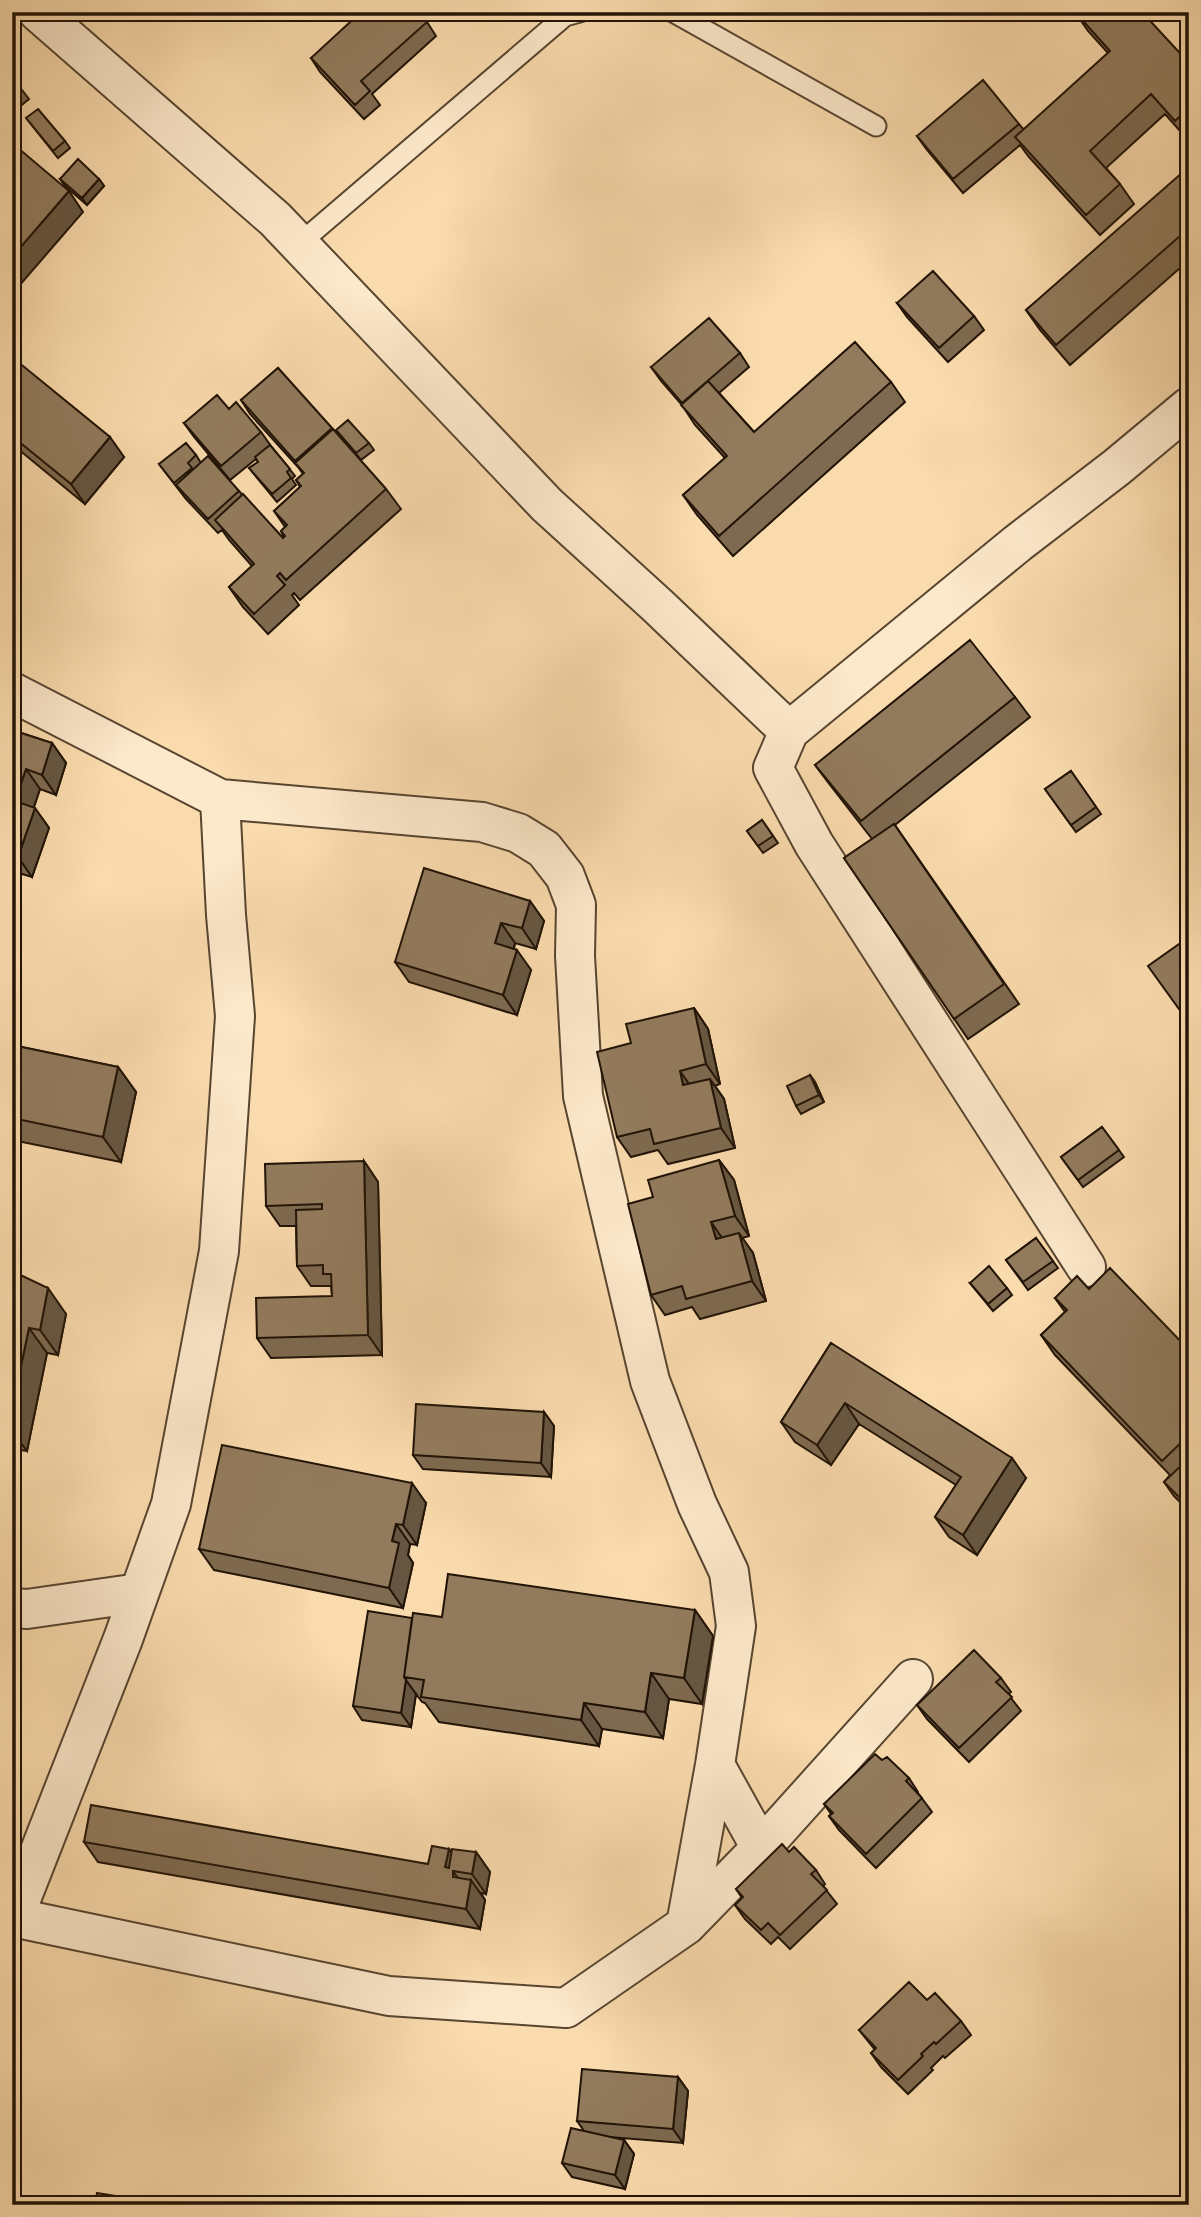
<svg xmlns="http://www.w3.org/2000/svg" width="1201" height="2217" viewBox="0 0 1201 2217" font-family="'IM FELL DW Pica',serif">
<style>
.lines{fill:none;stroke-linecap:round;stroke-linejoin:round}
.service-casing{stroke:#574530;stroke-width:23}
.minor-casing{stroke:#574530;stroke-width:42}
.service{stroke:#fce8ca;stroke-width:19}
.minor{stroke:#fce8ca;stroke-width:38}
.wall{fill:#7e6a50;stroke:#211306;stroke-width:2}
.shaded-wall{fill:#665641;stroke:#211306;stroke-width:2}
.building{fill:#927b5d;stroke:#211306;stroke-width:2}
</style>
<rect width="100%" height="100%" fill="#fadbad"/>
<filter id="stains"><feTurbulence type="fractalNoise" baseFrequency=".00286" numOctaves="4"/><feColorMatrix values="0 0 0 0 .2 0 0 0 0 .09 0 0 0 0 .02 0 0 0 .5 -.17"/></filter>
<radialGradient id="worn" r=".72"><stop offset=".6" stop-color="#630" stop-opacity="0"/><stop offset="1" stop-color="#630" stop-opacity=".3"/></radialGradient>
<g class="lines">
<g class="service-casing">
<path id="service" d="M 673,12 L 876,126
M 299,244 L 565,16 L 580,12"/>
</g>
<g class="minor-casing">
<path id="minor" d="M 38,12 L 275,219 L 547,505 L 658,606 L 789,731
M 12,692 L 220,799 L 226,915 L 235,1016 L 219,1251 L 171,1504 L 123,1639 L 14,1917
M 220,799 L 482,822 L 518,833 L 544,849 L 565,876 L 576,905 L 575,956 L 583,1096 L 650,1381 L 697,1504 L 729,1572 L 736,1626 L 715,1765 L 686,1925
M 1086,1267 L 814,844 L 773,768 L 789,731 L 1018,543 L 1117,467 L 1189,407
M 12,1608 L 27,1609 L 139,1593
M 715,1765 L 761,1848
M 12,1917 L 389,1996 L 566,2008 L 686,1925 L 761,1848 L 913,1679"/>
</g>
<use href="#service" class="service"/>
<use href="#minor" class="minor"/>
</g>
<path class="wall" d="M 1075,12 L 1189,63 L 1189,141 L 1165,114 L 1106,168 L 1120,184 L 1134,204 L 1100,235 L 1029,157 L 1020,145 L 963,193 L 927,150 L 917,136 L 1019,124 L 1024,130 L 1108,53 L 1088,31 Z
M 427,22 L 436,36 L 372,94 L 380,105 L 364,119 L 320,72 L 311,58 Z
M 12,77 L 29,99 L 12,113 Z
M 26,118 L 65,141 L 70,148 L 58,158 Z
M 1189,176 L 1189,260 L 1070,365 L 1040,330 L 1026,310 Z
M 60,179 L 99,179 L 104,186 L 87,205 L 65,186 Z
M 897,303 L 974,316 L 984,330 L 948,362 L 907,317 Z
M 740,353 L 749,367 L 719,393 L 754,432 L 891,382 L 905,402 L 733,556 L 697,515 L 683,495 L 725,458 L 695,425 L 682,405 L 661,381 L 651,367 Z
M 12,357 L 124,457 L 85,504 L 12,444 Z
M 278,368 L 386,489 L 401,509 L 300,600 L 294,593 L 292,595 L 299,605 L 268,634 L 243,607 L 229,587 L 252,566 L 229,540 L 222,530 L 218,533 L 186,499 L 159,464 L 196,455 L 201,463 L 239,491 L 283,538 L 284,537 L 281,531 L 285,527 L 274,511 L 300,487 L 296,480 L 303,474 L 298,467 L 250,414 L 241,400 Z
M 184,423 L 261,432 L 271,446 L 295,476 L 292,479 L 296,485 L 277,502 L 249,468 L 258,462 L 256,459 L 230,480 L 194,437 Z
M 336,430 L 369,443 L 374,450 L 361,460 Z
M 1015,697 L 1030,717 L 895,825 L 1019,1004 L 968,1039 L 844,858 L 872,839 L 830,785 L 815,765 Z
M 12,730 L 52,743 L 66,763 L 56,795 L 40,789 L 34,807 L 49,828 L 32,877 L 12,871 Z
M 1071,771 L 1101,814 L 1076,832 L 1045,789 Z
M 762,820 L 778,843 L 763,853 L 747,831 Z
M 530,901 L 544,921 L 536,949 L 515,943 L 514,949 L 531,970 L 517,1015 L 409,982 L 395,962 Z
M 694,1008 L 708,1029 L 720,1084 L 715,1086 L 724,1099 L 735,1148 L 668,1164 L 658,1150 L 631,1157 L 617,1137 L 631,1043 Z
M 12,1045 L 118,1067 L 136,1092 L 121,1162 L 12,1140 Z
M 810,1075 L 815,1082 L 824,1102 L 801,1114 L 796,1106 Z
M 1102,1127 L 1124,1157 L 1083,1187 L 1061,1157 Z
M 719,1160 L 734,1180 L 749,1236 L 742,1238 L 753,1253 L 766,1301 L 700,1319 L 692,1307 L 665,1315 L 651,1295 L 653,1197 Z
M 364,1161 L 378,1182 L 382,1355 L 271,1358 L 257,1338 L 332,1296 L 331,1286 L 311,1286 L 297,1266 L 296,1226 L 280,1226 L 266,1206 Z
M 1036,1238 L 1058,1268 L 1028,1290 L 1006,1260 Z
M 12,1271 L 66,1314 L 58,1355 L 47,1353 L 27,1451 L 12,1449 Z
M 970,1283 L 1007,1288 L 1012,1295 L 993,1311 Z
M 1089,1289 L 1189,1350 L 1189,1511 L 1174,1496 L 1164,1482 L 1170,1475 L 1055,1355 L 1041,1335 L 1065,1312 L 1055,1298 Z
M 831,1343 L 1026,1478 L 977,1555 L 949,1537 L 935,1517 L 956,1485 L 859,1424 L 831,1465 L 795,1442 L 781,1422 Z
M 544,1412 L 554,1426 L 551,1477 L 423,1469 L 413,1455 Z
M 426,1503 L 417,1545 L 410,1544 L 408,1555 L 413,1563 L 403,1608 L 214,1570 L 199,1549 Z
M 695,1610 L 713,1636 L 702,1704 L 669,1699 L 663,1738 L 602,1729 L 599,1746 L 439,1722 L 425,1703 L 422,1702 L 416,1694 L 411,1727 L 362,1720 L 353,1706 L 412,1618 Z
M 1001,1678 L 1011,1692 L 1008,1694 L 1021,1711 L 969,1762 L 927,1719 L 917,1705 Z
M 882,1760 L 909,1778 L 918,1792 L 918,1793 L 932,1812 L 876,1868 L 839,1830 L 829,1816 L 831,1814 L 824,1804 Z
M 84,1842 L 428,1864 L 449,1849 L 452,1853 L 476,1852 L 490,1872 L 486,1894 L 481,1893 L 485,1900 L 480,1929 L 98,1862 Z
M 789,1852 L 816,1870 L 825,1884 L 823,1886 L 837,1904 L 790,1949 L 778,1937 L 771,1944 L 745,1919 L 735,1905 L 742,1898 L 736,1889 Z
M 927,2000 L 961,2021 L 971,2035 L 945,2058 L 943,2056 L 931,2068 L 933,2070 L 908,2094 L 881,2067 L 871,2053 L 875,2050 L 859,2030 Z
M 678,2077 L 688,2091 L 683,2143 L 609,2137 L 624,2140 L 634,2154 L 625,2189 L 572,2177 L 562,2163 L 584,2131 L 577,2121 Z"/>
<path class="shaded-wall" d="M 99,179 L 104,186 L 87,205 L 82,198 Z
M 69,191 L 83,212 L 12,294 L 12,257 Z
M 110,437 L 124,457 L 85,504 L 71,484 Z
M 52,743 L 66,763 L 56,795 L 42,775 Z
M 26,769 L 40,789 L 29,821 L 15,801 Z
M 35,808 L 49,828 L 32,877 L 18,857 Z
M 530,901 L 544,921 L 536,949 L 522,928 Z
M 501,923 L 515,943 L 509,963 L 495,943 Z
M 517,950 L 531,970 L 517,1015 L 503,995 Z
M 694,1008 L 708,1029 L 720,1084 L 706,1064 Z
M 118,1067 L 136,1092 L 121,1162 L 103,1137 Z
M 680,1071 L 694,1091 L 683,1085 Z
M 810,1075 L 815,1082 L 824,1102 L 819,1095 Z
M 710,1079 L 724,1099 L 735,1148 L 721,1128 Z
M 719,1160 L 734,1180 L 749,1236 L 735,1216 Z
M 364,1161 L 378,1182 L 382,1355 L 368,1335 Z
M 711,1222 L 725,1242 L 716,1239 Z
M 739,1233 L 753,1253 L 766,1301 L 752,1281 Z
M 48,1288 L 66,1314 L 58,1355 L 40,1330 Z
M 29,1328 L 47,1353 L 27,1451 L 12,1431 L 12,1409 Z
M 845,1403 L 859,1424 L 831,1465 L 817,1445 Z
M 544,1412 L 554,1426 L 551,1477 L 541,1463 Z
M 1012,1458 L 1026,1478 L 977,1555 L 963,1535 Z
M 412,1483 L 426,1503 L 417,1545 L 403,1525 Z
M 396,1524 L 410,1544 L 408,1555 L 413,1563 L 403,1608 L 389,1588 L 392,1541 Z
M 695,1610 L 713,1636 L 702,1704 L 684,1678 Z
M 651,1673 L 669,1699 L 663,1738 L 645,1712 Z
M 406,1680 L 416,1694 L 411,1727 L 401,1713 Z
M 584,1703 L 602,1729 L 599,1746 L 581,1720 Z
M 449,1849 L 463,1869 L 453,1871 L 467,1891 L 467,1897 L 445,1867 Z
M 476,1852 L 490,1872 L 486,1894 L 472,1874 Z
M 471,1880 L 485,1900 L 480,1929 L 466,1909 Z
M 678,2077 L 688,2091 L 683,2143 L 673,2129 Z
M 624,2140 L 634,2154 L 625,2189 L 615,2175 Z"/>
<path class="building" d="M 361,12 L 418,12 L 427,22 L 361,81 L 370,91 L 355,105 L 311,58 Z
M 1075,12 L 1142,12 L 1189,63 L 1189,108 L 1175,121 L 1151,94 L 1090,151 L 1120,184 L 1086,215 L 1015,137 L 1110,51 Z
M 12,77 L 19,85 L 12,91 Z
M 983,80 L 1019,124 L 953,179 L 917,136 Z
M 38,109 L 65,141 L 53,151 L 26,118 Z
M 18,148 L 69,191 L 12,257 L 12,154 Z
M 78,159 L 99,179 L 82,198 L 60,179 Z
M 1184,171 L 1189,176 L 1189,228 L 1056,345 L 1026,310 Z
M 933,271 L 974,316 L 939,348 L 897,303 Z
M 709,318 L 740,353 L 682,403 L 651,367 Z
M 855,342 L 891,382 L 719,536 L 683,495 L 727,456 L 681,405 L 708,381 L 754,432 Z
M 12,357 L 110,437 L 71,484 L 12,436 Z
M 278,368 L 332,428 L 295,461 L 241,400 Z
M 217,395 L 229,409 L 236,402 L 261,432 L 221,466 L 184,423 Z
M 348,420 L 369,443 L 356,453 L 336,430 Z
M 333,429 L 386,489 L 286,580 L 280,573 L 277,576 L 285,585 L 254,614 L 229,587 L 254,564 L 215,520 L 243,494 L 283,538 L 285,536 L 281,531 L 287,525 L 274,511 L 301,486 L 296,480 L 304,473 L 295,463 Z
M 186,443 L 196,455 L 188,463 L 192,468 L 174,483 L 159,464 Z
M 270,445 L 290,469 L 287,472 L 291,478 L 272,494 L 249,468 L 258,462 L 255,457 Z
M 208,456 L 239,491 L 208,519 L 176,485 Z
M 970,640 L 1015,697 L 861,821 L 815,765 Z
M 12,730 L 52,743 L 42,775 L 26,769 L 15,801 L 35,808 L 18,857 L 12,855 Z
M 1071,771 L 1096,807 L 1071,825 L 1045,789 Z
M 762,820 L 773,836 L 758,846 L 747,831 Z
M 894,824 L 1004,984 L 954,1019 L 844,858 Z
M 424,868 L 530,901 L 522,928 L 501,923 L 495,943 L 517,950 L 503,995 L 395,962 Z
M 1189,937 L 1189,1023 L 1148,966 Z
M 694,1008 L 706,1064 L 680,1071 L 683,1085 L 710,1079 L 721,1128 L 654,1144 L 650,1129 L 617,1137 L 597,1052 L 631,1043 L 626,1024 Z
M 12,1045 L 118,1067 L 103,1137 L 12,1118 Z
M 810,1075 L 819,1095 L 796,1106 L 787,1086 Z
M 1102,1127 L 1119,1150 L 1078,1180 L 1061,1157 Z
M 719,1160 L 735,1216 L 711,1222 L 716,1239 L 739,1233 L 752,1281 L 686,1299 L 682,1286 L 651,1295 L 628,1204 L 653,1197 L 648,1180 Z
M 364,1161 L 368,1335 L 257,1338 L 256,1298 L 332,1296 L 331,1274 L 323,1274 L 323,1265 L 297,1266 L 296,1210 L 322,1209 L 322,1204 L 266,1206 L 265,1164 Z
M 1036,1238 L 1053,1261 L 1023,1282 L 1006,1260 Z
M 989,1266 L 1007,1288 L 988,1304 L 970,1283 Z
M 1110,1268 L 1189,1350 L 1189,1435 L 1162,1461 L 1041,1335 L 1067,1310 L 1055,1298 L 1077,1276 L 1089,1289 Z
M 12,1271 L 48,1288 L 40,1330 L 29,1328 L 12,1409 L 12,1311 L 14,1312 L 15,1308 L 12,1307 Z
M 831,1343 L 1012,1458 L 963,1535 L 935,1517 L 961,1477 L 845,1403 L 817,1445 L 781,1422 Z
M 416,1404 L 544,1412 L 541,1463 L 413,1455 Z
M 222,1445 L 412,1483 L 403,1525 L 396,1524 L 392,1541 L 399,1543 L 389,1588 L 199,1549 Z
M 1189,1458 L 1189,1507 L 1164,1482 Z
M 448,1574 L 695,1610 L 684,1678 L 651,1673 L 645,1712 L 584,1703 L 581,1720 L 421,1697 L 424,1680 L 404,1677 L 413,1613 L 442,1617 Z
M 368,1611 L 412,1618 L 404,1677 L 406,1680 L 401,1713 L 353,1706 Z
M 974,1650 L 1001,1678 L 996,1682 L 1012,1697 L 959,1748 L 917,1705 Z
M 875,1754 L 882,1760 L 887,1757 L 909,1778 L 906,1781 L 922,1798 L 866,1854 L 829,1816 L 833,1813 L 824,1804 Z
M 91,1805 L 428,1864 L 432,1846 L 449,1849 L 445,1867 L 449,1868 L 452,1849 L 476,1852 L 472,1874 L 453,1871 L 453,1877 L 471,1880 L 466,1909 L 84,1842 Z
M 782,1844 L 789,1852 L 794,1847 L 816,1870 L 811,1874 L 827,1890 L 780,1935 L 768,1923 L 761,1930 L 735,1905 L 743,1897 L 736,1889 Z
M 909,1982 L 927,2000 L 935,1993 L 961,2021 L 936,2044 L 934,2042 L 921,2054 L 923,2056 L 898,2080 L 871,2053 L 876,2048 L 859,2030 Z
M 582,2069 L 678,2077 L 673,2129 L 577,2121 Z
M 571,2128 L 624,2140 L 615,2175 L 562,2163 Z
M 97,2193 L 172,2205 L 95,2205 Z"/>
<rect width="1201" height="2217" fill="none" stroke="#fadbad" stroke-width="42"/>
<rect x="14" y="14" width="1173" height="2189" fill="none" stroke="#211306" stroke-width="3.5"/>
<rect x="21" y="21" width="1159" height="2175" fill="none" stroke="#211306" stroke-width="2"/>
<rect width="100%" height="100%" filter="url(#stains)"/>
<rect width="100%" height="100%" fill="url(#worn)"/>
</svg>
